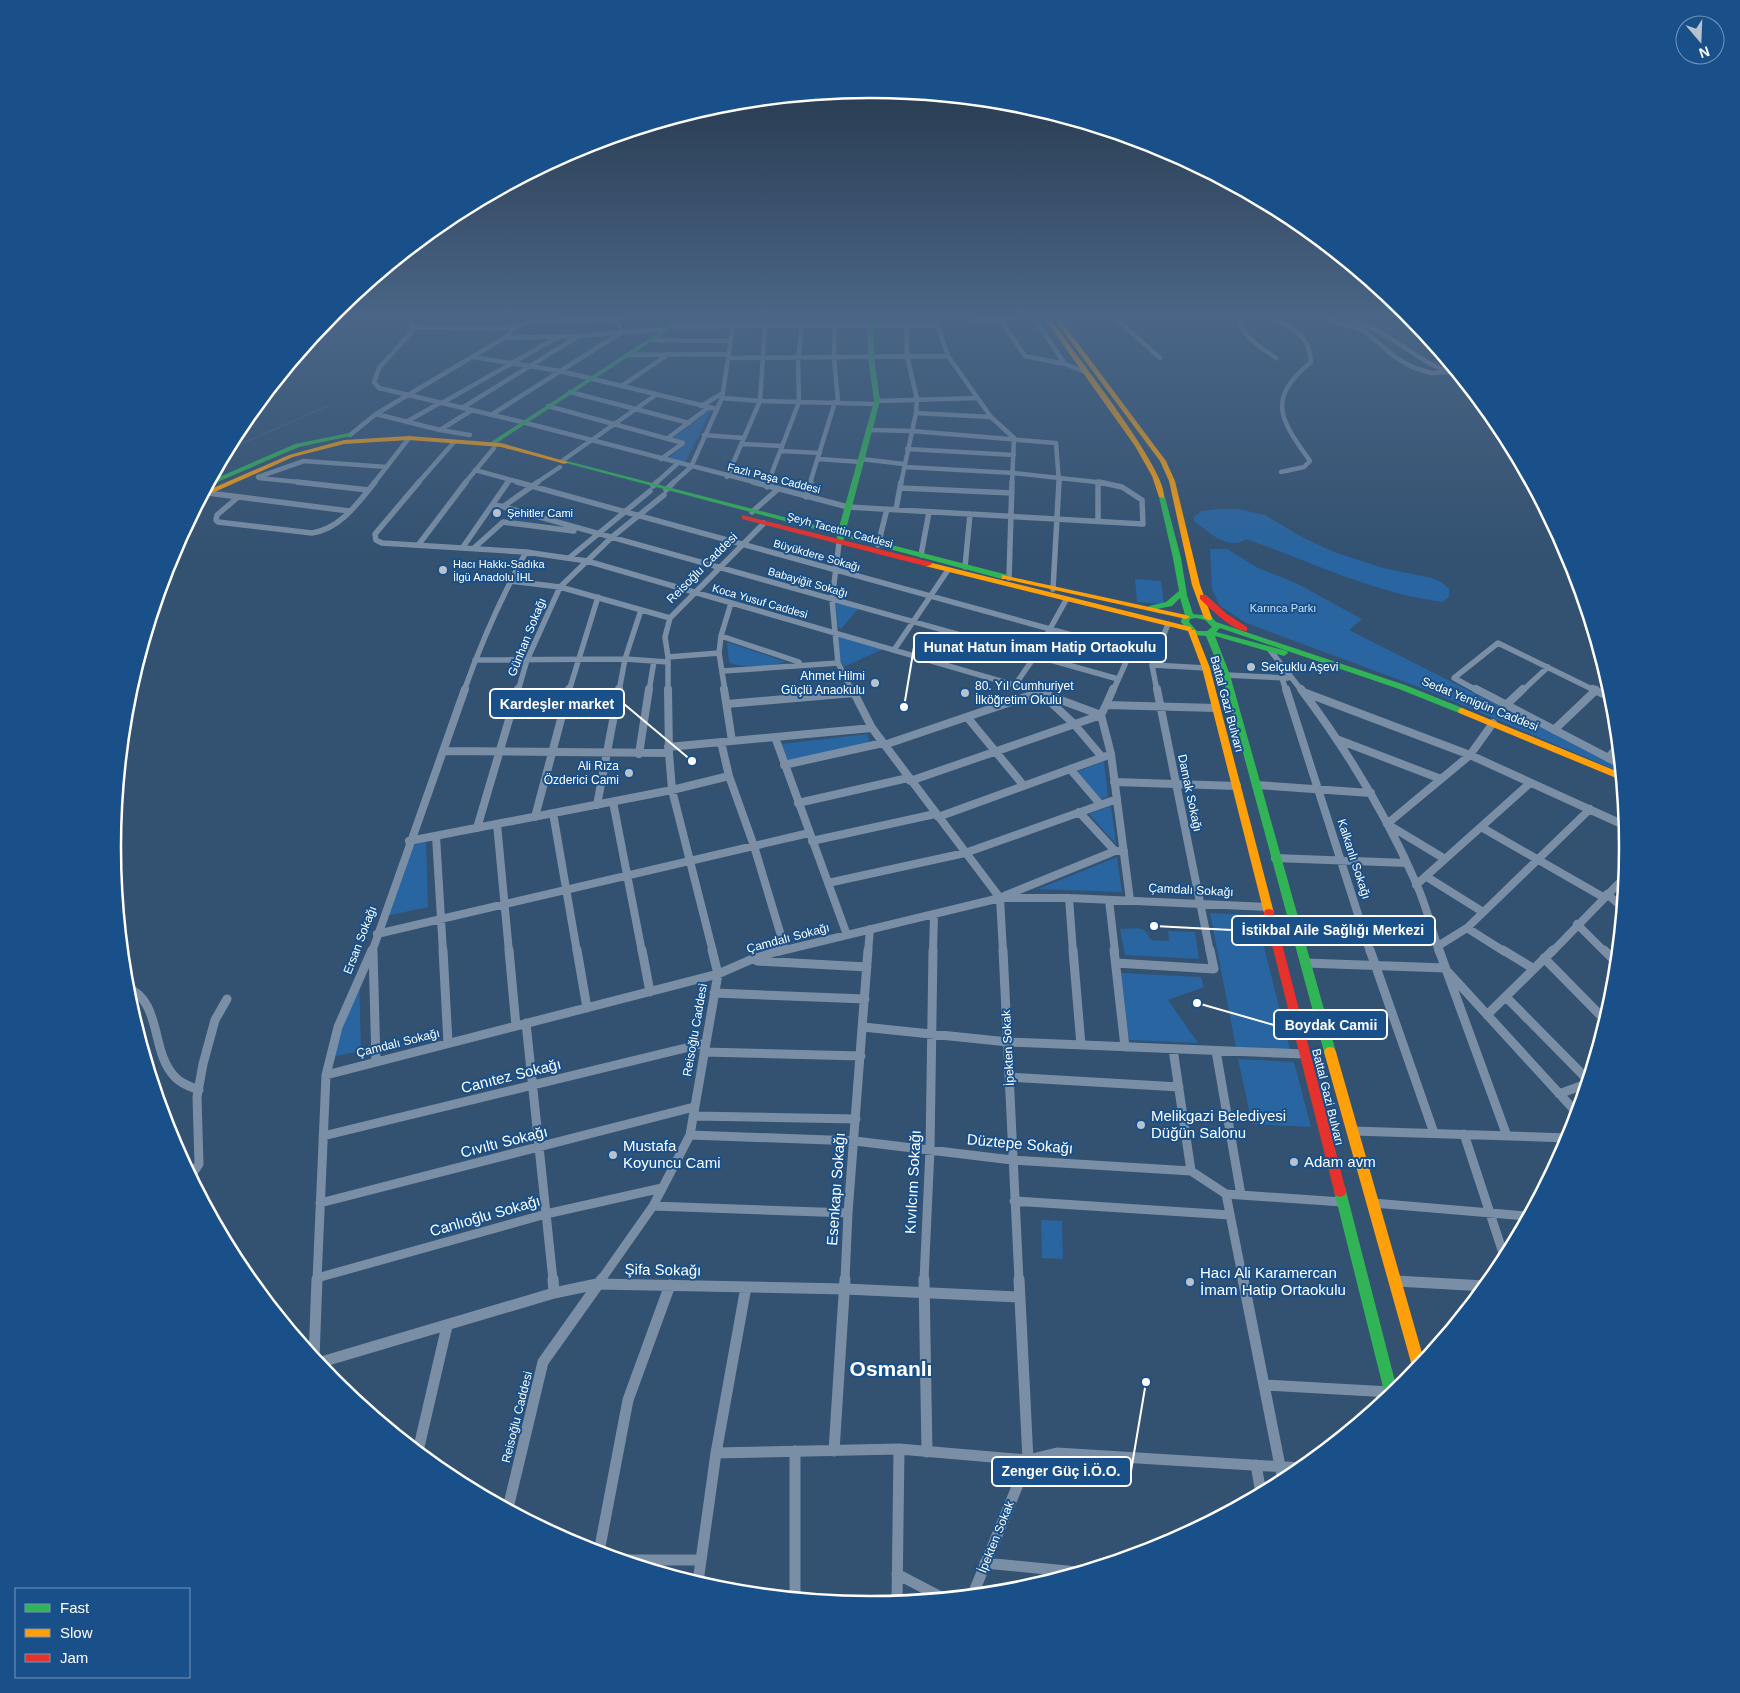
<svg xmlns="http://www.w3.org/2000/svg" width="1740" height="1693" viewBox="0 0 1740 1693" font-family="Arial,sans-serif">
<style>
.green{fill:#2965a0}
.lines{fill:none;stroke-linecap:round;stroke-linejoin:round}
.stream{stroke:#3e668f;stroke-width:1}
.street-far4{stroke:#7a8fa5;stroke-width:4.5}
.street-far3{stroke:#7a8fa5;stroke-width:5.5}
.street-far2{stroke:#7a8fa5;stroke-width:8}
.street-far1{stroke:#7a8fa5;stroke-width:9}
.street{stroke:#7a8fa5;stroke-width:11}
.fast{fill:#30b455;fill-rule:evenodd}
.slow{fill:#ff9f0a;fill-rule:evenodd}
.jam{fill:#e5322d;fill-rule:evenodd}
.poi-dot{fill:#b8c2cd;stroke:#19508a;stroke-width:2}
.labels{text-anchor:middle;stroke-width:4;stroke-linejoin:round;paint-order:stroke}
.far-street-label{font-size:11px;fill:#fff;stroke:#19508a}
.far-poi-label{font-size:11px;fill:#fff;stroke:#19508a;text-anchor:start}
.far-park-label{font-size:11px;fill:#c8e1fa;stroke:#19508a}
.street-label{font-size:12px;fill:#fff;stroke:#19508a}
.poi-label{font-size:12px;fill:#fff;stroke:#19508a;text-anchor:start}
.near-street-label{font-size:15px;fill:#fff;stroke:#19508a}
.near-poi-label{font-size:15px;fill:#fff;stroke:#19508a;text-anchor:start}
.near-district-label{font-size:21px;font-weight:bold;fill:#fff;stroke:#19508a}
.rim{fill:none;stroke:#fff;stroke-width:2.5}
.leader{fill:none;stroke:#fff;stroke-width:2}
.callout-dot{fill:#fff;stroke:#19508a;stroke-width:2}
.callout{fill:#19508a;stroke:#fff;stroke-width:2}
.callout-label{font-size:14px;text-anchor:middle;font-weight:bold;fill:#fff}
</style>
<rect width="100%" height="100%" fill="#335170"/>
<path class="green" d="M 709,410 L 711,410 L 685,463 L 667,459 L 687,442 L 673,438 Z
M 1218,509 L 1239,509 L 1265,515 L 1302,537 L 1334,552 L 1383,568 L 1432,578 L 1441,582 L 1449,589 L 1449,597 L 1443,602 C 1373,593 1312,562 1246,539 C 1228,552 1208,531 1194,521 L 1194,517 L 1201,511 Z
M 1210,549 L 1227,549 L 1258,568 L 1296,583 L 1362,619 L 1349,630 L 1620,767 L 1620,772 L 1427,690 L 1246,623 L 1220,606 L 1212,589 Z
M 1135,579 L 1161,581 L 1164,604 L 1137,602 Z
M 835,603 L 859,608 L 841,629 L 838,627 Z
M 837,636 L 883,649 L 844,667 L 840,660 Z
M 727,642 L 786,662 C 771,666 743,670 729,662 Z
M 867,734 L 870,743 L 788,761 L 782,744 Z
M 1104,761 L 1108,797 L 1101,799 L 1077,772 Z
M 1111,806 L 1116,844 L 1089,814 Z
M 426,840 L 428,907 L 386,916 L 413,846 Z
M 1117,857 L 1122,892 L 1038,889 Z
M 1210,913 L 1256,915 L 1290,1050 L 1236,1048 Z
M 1120,929 C 1136,929 1144,924 1151,940 L 1169,941 L 1168,931 L 1195,932 L 1199,959 L 1125,955 Z
M 359,973 L 361,1051 L 336,1056 L 333,1051 Z
M 1121,973 L 1201,977 L 1204,987 L 1168,1000 L 1198,1043 L 1129,1040 Z
M 1238,1059 L 1294,1062 L 1311,1127 L 1252,1124 Z
M 1041,1220 L 1062,1221 L 1063,1259 L 1042,1258 Z"/>
<g class="lines">
<path class="stream" d="M 227,450 L 330,405"/>
<path class="street-far4" d="M 411,318 L 412,327 L 495,329 L 518,326
M 835,318 L 834,358 L 838,402
M 935,318 L 948,356 L 991,417 L 1014,438 L 1012,483
M 966,318 L 971,321 L 1018,318
M 999,318 L 1025,356 L 1065,364 L 1085,372
M 1034,318 L 1065,364
M 1115,318 L 1160,358
M 1239,318 C 1242,338 1261,347 1276,358
M 1274,318 C 1295,332 1309,334 1311,362 C 1265,400 1281,420 1310,461 L 1304,467 L 1281,472
M 1327,318 L 1363,330 L 1395,357 L 1412,367 L 1431,373 L 1452,372
M 1352,321 C 1390,330 1414,361 1450,372
M 671,326 L 938,325
M 416,327 L 379,368 L 374,382 L 379,388 L 522,422 L 758,483
M 504,338 L 578,336 L 667,329
M 651,340 L 730,341
M 628,355 L 728,354
M 473,357 L 560,371 L 717,409
M 728,358 L 948,356
M 623,385 L 669,354
M 570,392 L 689,423
M 722,398 L 760,401 L 876,404
M 877,401 L 977,398
M 442,403 L 556,338
M 548,406 L 683,443
M 701,406 L 723,393
M 462,408 L 577,337
M 916,413 L 991,417
M 376,414 L 440,430 L 470,435
M 491,415 L 622,332 L 615,318
M 406,422 L 440,403
M 440,430 L 472,410
M 869,430 L 912,431 L 1056,443 L 1059,483
M 350,435 L 376,414 L 504,338 L 518,326 L 529,322 L 624,318
M 704,435 L 744,438
M 668,438 L 709,407
M 742,444 L 782,446
M 907,449 L 1014,455
M 781,451 L 820,453
M 661,459 L 683,443
M 819,459 L 861,462
M 861,459 L 904,464
M 562,461 L 657,394
M 905,467 L 1014,473 L 1105,483
M 475,470 L 522,483
M 258,477 L 304,461 L 387,467
M 727,477 L 760,401 L 765,326
M 259,478 L 308,483
M 374,483 L 409,438
M 418,483 L 454,442
M 465,483 L 494,448
M 507,483 L 509,481
M 536,483 L 560,467
M 656,483 L 677,464
M 673,483 L 691,467 L 722,398 L 733,326
M 768,483 L 799,402 L 798,359 L 803,318
M 810,483 L 835,402
M 901,483 L 916,413 L 917,399 L 907,356 L 906,318"/>
<path class="street-far3" d="M 297,482 L 368,490
M 419,482 L 375,534 L 376,540 L 382,543 L 526,552 L 587,561 L 1035,691
M 517,482 L 1155,658
M 753,482 L 848,507 L 1143,524 L 1142,500 L 1122,487 L 1099,482
M 1098,482 L 1098,521
M 653,486 L 657,482
M 767,487 L 769,482
M 901,488 L 1012,493
M 666,490 L 674,482
M 208,493 L 349,511
M 806,497 L 811,482
M 237,498 L 217,515 L 216,520 L 218,522 L 312,533 C 340,529 358,503 375,482
M 493,504 L 1118,679
M 504,506 L 538,482
M 896,509 L 901,482
M 752,512 L 777,490
M 839,543 L 832,600 L 838,663 L 852,691
M 419,544 L 466,482
M 878,545 L 887,509
M 463,547 L 508,482
M 474,548 L 503,522 L 574,531
M 921,555 L 929,512
M 569,558 L 650,491
M 965,567 L 970,514
M 1009,578 L 1012,482
M 510,581 L 560,587 L 670,618
M 1053,589 L 1059,482
M 721,636 L 799,662
M 894,650 L 948,570
M 1270,650 L 1302,691
M 668,657 L 719,653
M 475,660 L 625,659 L 668,662
M 1152,665 L 1206,668
M 723,671 L 838,663
M 1226,675 L 1287,678
M 1282,678 L 1286,691
M 1015,685 L 1035,656 L 1066,600
M 464,691 C 481,643 502,596 526,552
M 518,691 L 527,660 L 560,587 L 612,537 L 664,495
M 569,691 L 598,597
M 619,691 L 625,659 L 641,610
M 649,691 L 654,661
M 668,691 L 668,657 L 665,637 L 670,618 L 764,523
M 725,691 L 719,653 L 721,636 L 731,603
M 1113,691 L 1131,651
M 1157,691 L 1152,665 L 1168,624
M 1478,691 L 1454,678 L 1498,643 L 1596,691
M 1522,691 L 1548,667"/>
<path class="street-far2" d="M 668,689 L 669,753 L 672,790 L 713,952
M 724,689 L 732,741
M 852,689 L 872,728 L 1000,898 L 1003,952
M 1031,689 L 1101,715
M 1157,689 L 1210,952
M 1286,689 L 1370,952
M 1301,689 C 1346,749 1386,814 1416,883 C 1426,905 1432,929 1439,952
M 1476,689 L 1620,764
M 1593,689 L 1613,699
M 1306,693 L 1470,755 L 1626,826
M 727,704 L 854,693
M 1106,705 L 1113,689
M 1506,705 L 1523,689
M 1101,715 L 1111,754 L 1130,900
M 1101,715 L 1106,705 L 1216,708
M 967,717 L 1024,786
M 1554,730 L 1596,690
M 775,737 L 847,935
M 1339,740 L 1441,779
M 721,742 L 729,776 L 754,846 L 785,949
M 884,745 L 1040,692 L 1074,724 L 1102,757
M 668,747 L 872,728
M 444,751 L 669,753
M 639,754 L 649,689
M 1608,758 L 1618,747
M 784,765 L 883,743
M 1070,769 L 1100,804
M 910,781 L 1101,715
M 1114,782 L 1237,786
M 1256,785 L 1371,793
M 613,802 L 642,952
M 798,803 L 908,778
M 597,805 L 619,689
M 1079,812 L 1115,851
M 553,813 L 577,952
M 535,817 L 569,689
M 938,817 L 1106,756
M 497,824 L 509,952
M 1481,827 L 1603,897
M 477,828 L 518,689
M 436,836 L 443,952
M 409,841 L 672,790 L 729,776
M 812,841 L 935,814
M 1275,858 L 1406,863
M 1445,859 L 1387,824 L 1470,755 L 1493,723
M 1427,877 L 1483,912
M 828,883 L 965,853 L 1117,799
M 1416,885 L 1530,783
M 1607,894 L 1622,907
M 1004,896 L 1115,851 L 1124,851
M 1069,898 L 1073,952
M 1109,900 L 1115,952
M 1577,924 L 1605,952
M 1467,928 L 1505,952
M 377,934 L 809,833
M 1438,946 L 1467,928 L 1590,809
M 372,952 L 465,689
M 777,952 L 1000,898 L 1069,898 L 1268,907
M 868,952 L 870,929
M 933,952 L 934,914
M 1552,952 L 1625,877"/>
<path class="street-far1" d="M 443,950 L 448,1043
M 509,950 L 516,1026
M 577,950 L 587,1008
M 642,950 L 650,992
M 1003,950 L 1019,1280
M 1073,950 L 1081,1045
M 1114,950 L 1125,1047
M 1370,950 L 1434,1133
M 1439,950 L 1507,1136
M 1503,950 L 1534,969
M 1604,950 L 1616,962
M 373,951 L 376,1062
M 1544,958 L 1605,1020
M 757,961 L 867,967
M 1116,963 L 1214,969 L 1210,950
M 1306,963 L 1445,968
M 1448,972 L 1577,1113
M 126,987 C 163,1001 150,1052 175,1077 C 181,1084 191,1087 199,1090
M 714,993 L 865,999
M 1507,998 L 1587,1079
M 1487,1015 L 1553,950
M 526,1023 L 553,1280
M 863,1027 L 1008,1042 L 1304,1054
M 1173,1049 L 1191,1171
M 1216,1051 L 1241,1195
M 704,1052 L 861,1056
M 326,1075 L 718,974 L 750,960 L 781,950
M 1009,1077 L 1179,1087
M 1559,1094 L 1586,1084
M 693,1116 L 856,1119
M 1353,1131 L 1569,1138
M 1464,1134 L 1505,1259
M 690,1135 L 855,1141 L 1012,1160 L 1191,1171 L 1226,1194 L 1342,1202
M 323,1136 L 706,1043
M 191,1176 L 199,1164 L 197,1097 L 203,1064 L 215,1020 L 227,999
M 1226,1194 L 1243,1280
M 1014,1201 L 1230,1215
M 320,1203 L 694,1107
M 1373,1203 L 1527,1216
M 653,1206 L 848,1213
M 317,1278 L 546,1214 L 662,1188
M 317,1280 L 326,1075 L 338,1027 L 372,950
M 601,1280 L 653,1206 L 690,1135 L 718,974 L 712,950
M 845,1280 L 848,1213 L 868,950
M 924,1280 L 930,1150 L 933,950"/>
<path class="street" d="M 553,1279 L 554,1293
M 924,1279 L 927,1452
M 1243,1279 L 1283,1481
M 1396,1281 L 1485,1286
M 314,1358 L 317,1279
M 318,1363 L 554,1293 L 597,1284 L 845,1289 L 1019,1297
M 1264,1385 L 1390,1392
M 418,1451 L 447,1326
M 795,1451 L 795,1597
M 834,1451 L 845,1279
M 716,1453 L 899,1449 L 1028,1460 L 1057,1453 L 1302,1468
M 1256,1465 L 1261,1493
M 508,1508 L 543,1362 L 602,1279
M 599,1552 L 628,1400 L 670,1285
M 626,1560 L 700,1560
M 985,1563 L 1077,1572
M 897,1574 L 941,1597
M 698,1582 L 716,1453 L 746,1287
M 973,1594 L 1028,1460 L 1019,1279
M 897,1602 L 899,1449"/>
<path class="fast" d="M 670,318 L 676,318 L 669,330 L 492,446 L 488,446 L 488,444 L 665,328 Z
M 867,318 L 873,318 L 874,357 L 880,401 L 845,533 L 1008,575 L 1008,579 L 1002,579 L 844,537 L 843,541 L 837,541 L 837,535 L 562,462 L 567,461 L 838,531 L 874,401 L 868,357 Z
M 349,433 L 352,435 L 351,436 L 299,447 L 208,486 L 210,481 L 295,444 Z
M 1162,495 L 1165,497 L 1181,558 L 1187,595 L 1193,614 L 1211,616 L 1216,622 L 1405,685 L 1465,709 L 1466,711 L 1465,713 L 1459,713 L 1399,689 L 1220,628 L 1216,632 L 1287,651 L 1288,653 L 1284,656 L 1215,636 L 1230,675 L 1336,1052 L 1334,1056 L 1330,1057 L 1326,1056 L 1324,1052 L 1222,675 L 1206,636 L 1192,635 L 1181,622 L 1182,617 L 1185,615 L 1180,598 L 1172,606 L 1152,610 L 1148,608 L 1149,606 L 1166,602 L 1179,591 L 1173,558 L 1159,497 ZM 1196,618 L 1205,620 L 1212,627 L 1207,631 L 1197,631 L 1189,622 L 1190,619 Z
M 1340,1185 L 1345,1187 L 1346,1191 L 1397,1389 L 1386,1399 L 1334,1191 L 1335,1187 Z"/>
<path class="slow" d="M 1044,318 L 1050,318 C 1070,348 1169,471 1164,498 L 1159,497 L 1152,476 L 1135,446 Z
M 1053,318 L 1059,318 L 1166,461 L 1175,481 L 1200,585 L 1212,618 L 1211,620 L 1208,620 L 1204,618 L 1192,585 L 1169,481 L 1160,461 Z
M 409,436 L 501,443 L 568,462 L 565,464 L 501,447 L 409,440 L 344,444 L 293,457 L 201,498 L 204,492 L 289,455 L 344,440 Z
M 925,562 L 928,562 L 1191,627 L 1192,630 L 1195,630 L 1210,668 L 1274,913 L 1273,916 L 1265,916 L 1264,913 L 1202,668 L 1188,631 L 925,566 Z
M 1002,575 L 1186,615 L 1190,617 L 1186,619 L 1005,579 L 1002,579 Z
M 1462,708 L 1621,773 L 1621,780 L 1459,713 L 1458,711 L 1459,709 Z
M 1330,1047 L 1334,1048 L 1336,1052 L 1424,1360 L 1415,1371 L 1412,1366 L 1324,1052 L 1326,1048 Z"/>
<path class="jam" d="M 742,515 L 931,562 L 932,564 L 928,566 L 925,566 L 742,519 Z
M 1200,595 L 1206,595 L 1227,614 L 1247,627 L 1247,631 C 1233,632 1210,608 1200,599 Z
M 1269,909 L 1273,910 L 1274,913 L 1346,1191 L 1345,1195 L 1340,1197 L 1335,1195 L 1334,1191 L 1264,913 L 1265,910 Z"/>
</g>
<linearGradient id="sky" x2="0" y2="1"><stop stop-color="#1c2d3e"/><stop offset="0.57" stop-color="#4a6586"/><stop offset="1" stop-color="#4a6586" stop-opacity="0"/></linearGradient>
<rect width="1740" height="555" fill="url(#sky)"/>
<g class="poi-dot">
<circle cx="497" cy="513" r="5"/>
<circle cx="443" cy="570" r="5"/>
<circle cx="1251" cy="667" r="5"/>
<circle cx="875" cy="683" r="5"/>
<circle cx="965" cy="693" r="5"/>
<circle cx="629" cy="773" r="5"/>
<circle cx="1141" cy="1125" r="5"/>
<circle cx="613" cy="1155" r="5"/>
<circle cx="1294" cy="1162" r="5"/>
<circle cx="1190" cy="1282" r="5"/>
</g>
<g class="labels">
<g class="far-street-label">
<text transform="translate(774 478) rotate(14)" y="4">Fazlı Paşa Caddesi</text>
<text transform="translate(840 530) rotate(15)" y="4">Şeyh Tacettin Caddesi</text>
<text transform="translate(817 555) rotate(16)" y="4">Büyükdere Sokağı</text>
<text transform="translate(808 582) rotate(16)" y="4">Babayiğit Sokağı</text>
<text transform="translate(760 601) rotate(16)" y="4">Koca Yusuf Caddesi</text>
</g>
<g class="far-poi-label">
<text x="507" y="517">Şehitler Cami</text>
<text x="453" y="568">Hacı Hakkı-Sadıka<tspan x="453" dy="13">İlgü Anadolu İHL</tspan></text>
</g>
<g class="far-park-label">
<text x="1283" y="612">Karınca Parkı</text>
</g>
<g class="street-label">
<text transform="translate(702 568) rotate(-45)" y="4">Reisoğlu Caddesi</text>
<text transform="translate(527 637) rotate(-68)" y="4">Günhan Sokağı</text>
<text transform="translate(1227 704) rotate(75)" y="4">Battal Gazi Bulvarı</text>
<text transform="translate(1480 704) rotate(22)" y="4">Sedat Yenigün Caddesi</text>
<text transform="translate(1190 793) rotate(78)" y="4">Damak Sokağı</text>
<text transform="translate(1354 859) rotate(72)" y="4">Kalkanlı Sokağı</text>
<text transform="translate(1191 890) rotate(3)" y="4">Çamdalı Sokağı</text>
<text transform="translate(788 938) rotate(-15)" y="4">Çamdalı Sokağı</text>
<text transform="translate(360 940) rotate(-69)" y="4">Ersan Sokağı</text>
<text transform="translate(695 1030) rotate(-80)" y="4">Reisoğlu Caddesi</text>
<text transform="translate(398 1043) rotate(-14)" y="4">Çamdalı Sokağı</text>
<text transform="translate(1008 1048) rotate(-93)" y="4">İpekten Sokak</text>
<text transform="translate(1328 1097) rotate(76)" y="4">Battal Gazi Bulvarı</text>
<text transform="translate(517 1417) rotate(-76)" y="4">Reisoğlu Caddesi</text>
<text transform="translate(996 1537) rotate(-68)" y="4">İpekten Sokak</text>
</g>
<g class="poi-label">
<text x="1261" y="671">Selçuklu Aşevi</text>
<text x="865" y="680" text-anchor="end">Ahmet Hilmi<tspan x="865" dy="14">Güçlü Anaokulu</tspan></text>
<text x="975" y="690">80. Yıl Cumhuriyet<tspan x="975" dy="14">İlköğretim Okulu</tspan></text>
<text x="619" y="770" text-anchor="end">Ali Rıza<tspan x="619" dy="14">Özderici Cami</tspan></text>
</g>
<g class="near-street-label">
<text transform="translate(511 1076) rotate(-14)" y="5">Canıtez Sokağı</text>
<text transform="translate(504 1142) rotate(-14)" y="5">Cıvıltı Sokağı</text>
<text transform="translate(1020 1144) rotate(5)" y="5">Düztepe Sokağı</text>
<text transform="translate(913 1182) rotate(-87)" y="5">Kıvılcım Sokağı</text>
<text transform="translate(836 1189) rotate(-86)" y="5">Esenkapı Sokağı</text>
<text transform="translate(485 1216) rotate(-16)" y="5">Canlıoğlu Sokağı</text>
<text transform="translate(663 1270) rotate(1)" y="5">Şifa Sokağı</text>
</g>
<g class="near-poi-label">
<text x="1151" y="1121">Melikgazi Belediyesi<tspan x="1151" dy="17">Düğün Salonu</tspan></text>
<text x="623" y="1151">Mustafa<tspan x="623" dy="17">Koyuncu Cami</tspan></text>
<text x="1304" y="1167">Adam avm</text>
<text x="1200" y="1278">Hacı Ali Karamercan<tspan x="1200" dy="17">İmam Hatip Ortaokulu</tspan></text>
</g>
<g class="near-district-label">
<text x="891" y="1376">Osmanlı</text>
</g>
</g>
<path d="M0 0H1740V1693H0ZM121 847a749 749 0 1 1 1498 0a749 749 0 1 1-1498 0Z" fill="#19508a" fill-rule="evenodd"/>
<path class="rim" d="M121 847a749 749 0 1 1 1498 0a749 749 0 1 1-1498 0Z"/>
<path class="leader" d="M904 707L914 647M692 761L624 704M1154 926L1232 930M1197 1003L1274 1025M1146 1382L1131 1471"/>
<g class="callout-dot">
<circle cx="904" cy="707" r="5"/>
<circle cx="692" cy="761" r="5"/>
<circle cx="1154" cy="926" r="5"/>
<circle cx="1197" cy="1003" r="5"/>
<circle cx="1146" cy="1382" r="5"/>
</g>
<g class="callout">
<rect x="914" y="633" width="252" height="29" rx="5"/>
<rect x="490" y="689" width="134" height="29" rx="5"/>
<rect x="1232" y="916" width="203" height="29" rx="5"/>
<rect x="1274" y="1010" width="113" height="29" rx="5"/>
<rect x="992" y="1457" width="139" height="29" rx="5"/>
</g>
<g class="callout-label">
<text x="1040" y="652">Hunat Hatun İmam Hatip Ortaokulu</text>
<text x="557" y="709">Kardeşler market</text>
<text x="1333" y="935">İstikbal Aile Sağlığı Merkezi</text>
<text x="1331" y="1030">Boydak Camii</text>
<text x="1061" y="1476">Zenger Güç İ.Ö.O.</text>
</g>
<rect x="15" y="1588" width="175" height="90" fill="#19508a" stroke="#7596b9"/>
<rect x="25" y="1604" width="25" height="8" fill="#30b455" stroke="#7596b9"/>
<text x="60" y="1613" font-size="15" fill="#ffffff">Fast</text>
<rect x="25" y="1629" width="25" height="8" fill="#ff9f0a" stroke="#7596b9"/>
<text x="60" y="1638" font-size="15" fill="#ffffff">Slow</text>
<rect x="25" y="1654" width="25" height="8" fill="#e5322d" stroke="#7596b9"/>
<text x="60" y="1663" font-size="15" fill="#ffffff">Jam</text>
<g transform="translate(1700 40) rotate(161)"><circle r="24" fill="#19508a" stroke="#7596b9"/>
<path d="M0-4L9 19L0 12L-9 19Z" fill="#b8c2cd"/>
<text y="-8" font-size="14" font-weight="bold" text-anchor="middle" fill="#ffffff">N</text>
</g>
</svg>
